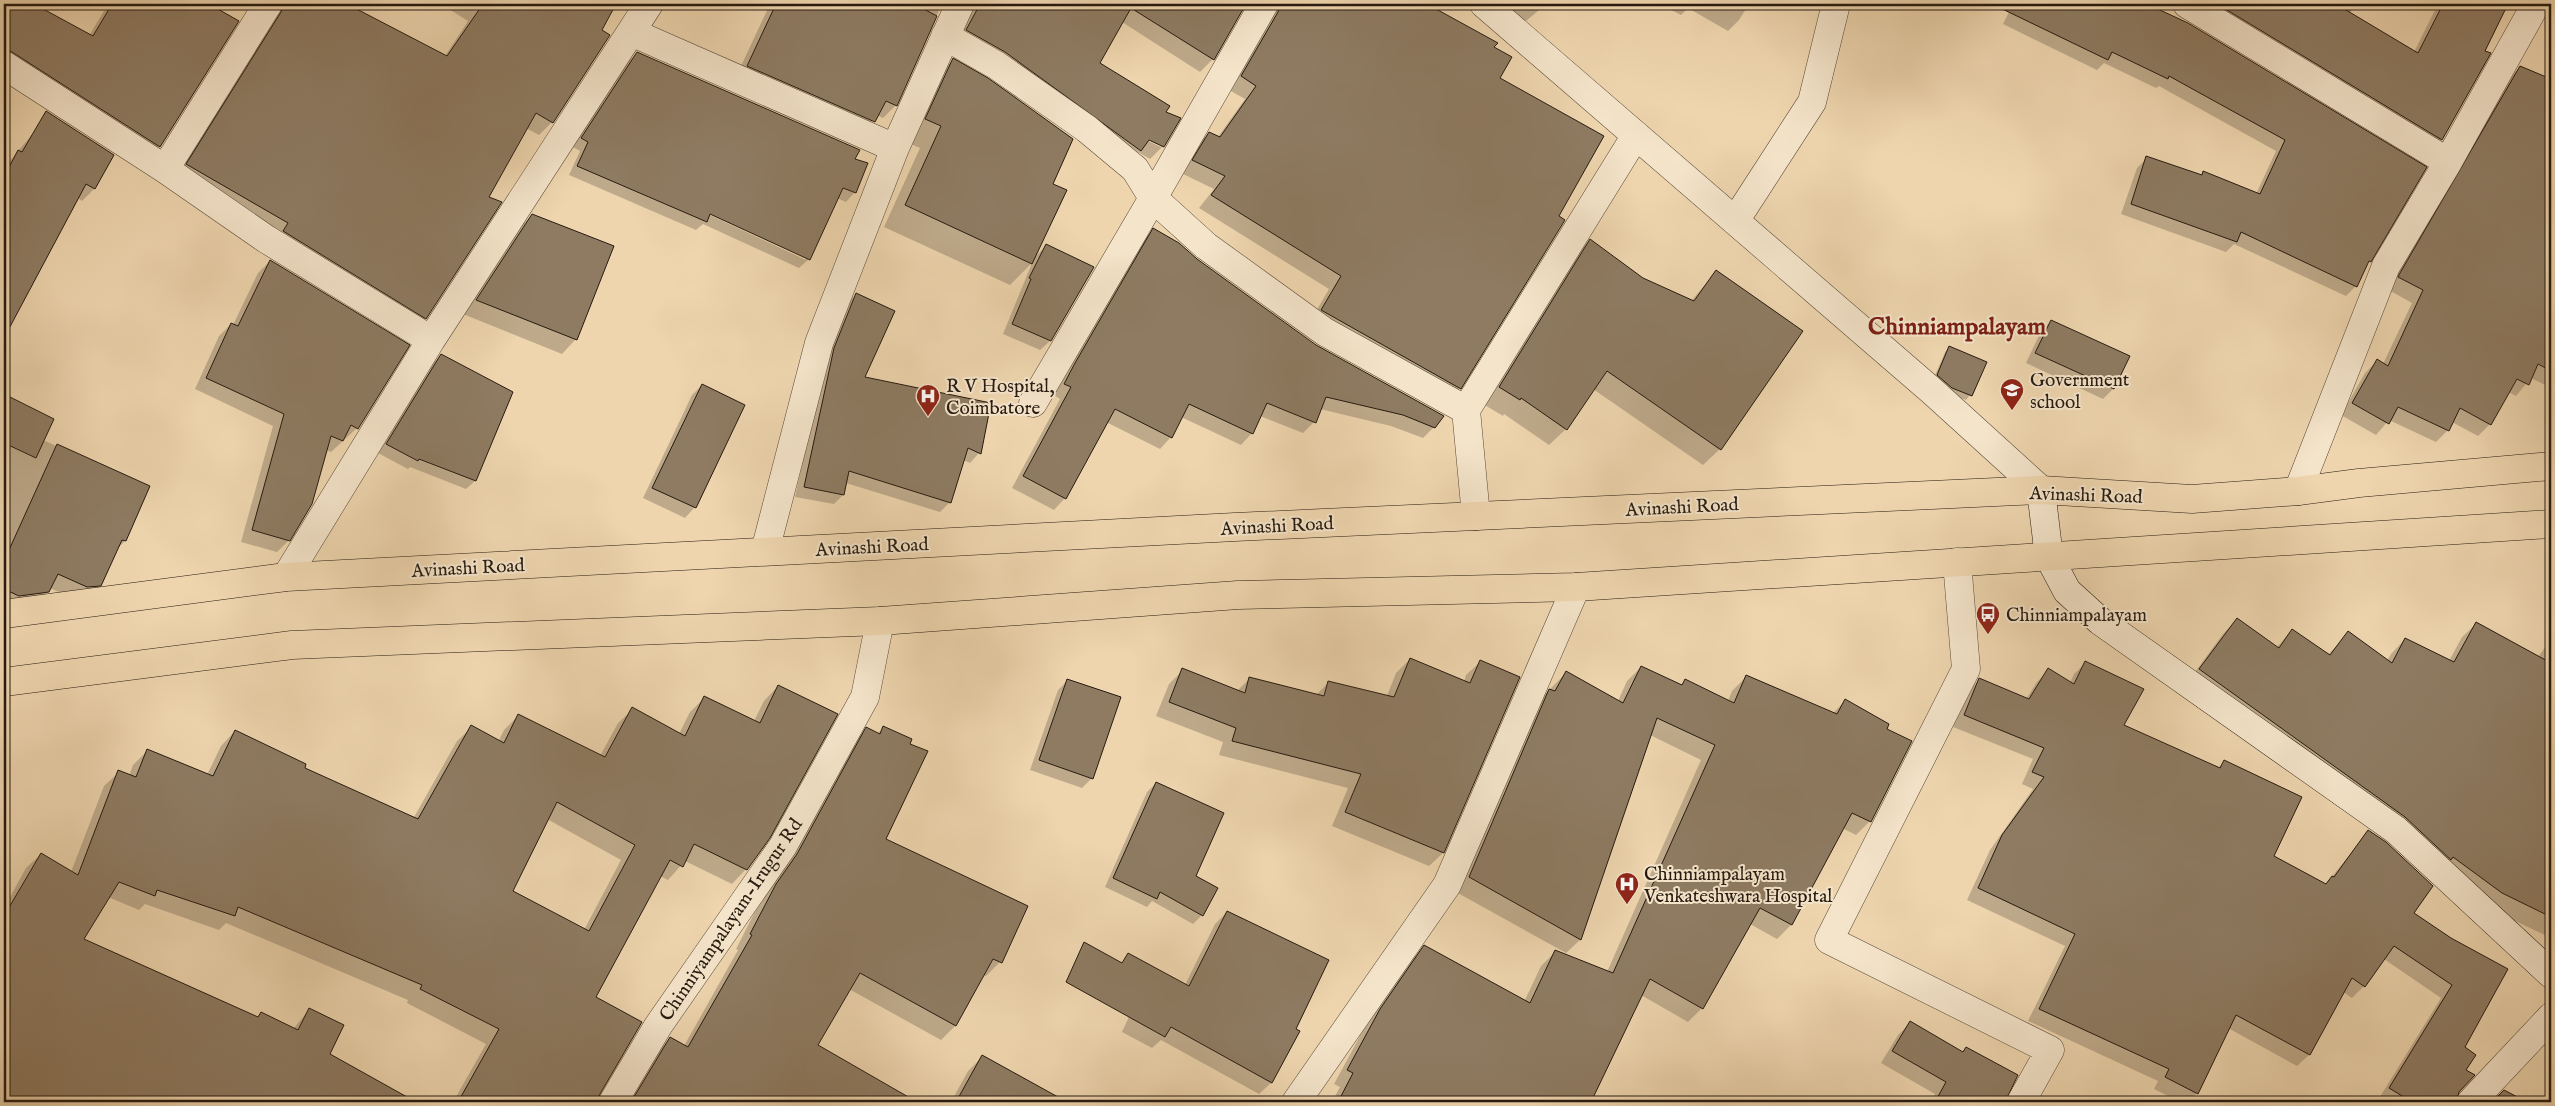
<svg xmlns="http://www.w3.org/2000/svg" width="2555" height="1106" viewBox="0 0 2555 1106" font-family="'IM FELL English',serif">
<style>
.shadow{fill:#0003;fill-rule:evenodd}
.building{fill:#8e7b62;stroke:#261a10;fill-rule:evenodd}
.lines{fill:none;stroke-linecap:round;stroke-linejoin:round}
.minor-casing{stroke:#584938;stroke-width:29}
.secondary-casing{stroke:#261a10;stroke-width:29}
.primary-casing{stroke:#261a10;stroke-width:29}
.minor{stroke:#f4e4ca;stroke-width:28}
.secondary{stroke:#f4e4ca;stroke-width:28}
.primary{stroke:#eed5ae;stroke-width:28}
.labels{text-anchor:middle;stroke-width:4;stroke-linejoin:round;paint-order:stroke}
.poi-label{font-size:19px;fill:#261a10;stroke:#f4e4ca;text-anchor:start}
.street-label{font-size:19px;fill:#261a10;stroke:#f4e4ca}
.district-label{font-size:24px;font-weight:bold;fill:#7a1f14;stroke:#f4e4ca}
</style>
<rect width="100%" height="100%" fill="#eed5ae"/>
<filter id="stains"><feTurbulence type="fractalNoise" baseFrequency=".004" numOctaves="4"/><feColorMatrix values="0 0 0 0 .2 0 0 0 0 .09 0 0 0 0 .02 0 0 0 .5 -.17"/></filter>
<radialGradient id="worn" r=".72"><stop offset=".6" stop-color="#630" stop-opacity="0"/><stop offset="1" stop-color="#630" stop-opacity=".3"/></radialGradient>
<path class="shadow" d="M 4,4 L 32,4 L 89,36 L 108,4 L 206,4 L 237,22 L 159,146 L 146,159 L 4,66 Z
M 273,4 L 363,4 L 358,11 L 445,56 L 468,21 L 441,4 L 607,4 L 613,7 L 552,122 L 539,135 L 526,128 L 425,318 L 412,331 L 174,178 Z
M 770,4 L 942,4 L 896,105 L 883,118 L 877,115 L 861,134 L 735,79 Z
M 955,4 L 1245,4 L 1213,59 L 1200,72 L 1122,22 L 1098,63 L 1164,112 L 1163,146 L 1150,159 L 953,43 ZM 1143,136 L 1161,144 L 1161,147 L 1142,138 Z
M 1259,4 L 1424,4 L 1496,44 L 1492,48 L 1499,79 L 1558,216 L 1563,220 L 1460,388 L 1447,401 L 1309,323 L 1329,289 L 1199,208 L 1214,189 L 1181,173 L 1196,146 L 1209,133 L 1218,137 L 1245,99 L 1229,90 Z
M 1489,4 L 1546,4 L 1513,32 Z
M 1660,4 L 1749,4 L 1739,20 L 1728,31 L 1688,8 L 1681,15 Z
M 2013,4 L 2144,4 L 2188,24 L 2425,168 L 2366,265 L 2356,286 L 2346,296 L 2234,244 L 2226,252 L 2121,214 L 2137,168 L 2147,158 L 2201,176 L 2204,173 L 2256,194 L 2276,151 L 2159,86 L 2156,88 L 2104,63 L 2097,70 L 2003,24 Z
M 2205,4 L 2356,4 L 2350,13 L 2414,52 L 2438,4 L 2507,4 L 2441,139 L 2429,151 Z
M 637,53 L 853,159 L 855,192 L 846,202 L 837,198 L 809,259 L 799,268 L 703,224 L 696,230 L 569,175 L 580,151 L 573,147 L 628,62 ZM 705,210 L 806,257 L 806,260 L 704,212 Z
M 953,60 L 1051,185 L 1035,257 L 1046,246 L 1050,341 L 1040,350 L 1003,334 L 1032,263 L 1010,285 L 884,227 L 920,148 L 904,141 L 931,82 Z
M 2520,67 L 2551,81 L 2551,205 L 2530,246 L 2551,256 L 2551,388 L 2531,378 L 2516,396 L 2508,392 L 2490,424 L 2478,436 L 2452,422 L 2448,430 L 2436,442 L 2389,420 L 2376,435 L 2341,415 L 2365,373 L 2377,361 L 2383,364 L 2412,303 L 2387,289 L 2508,79 Z
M 39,126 L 94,189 L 82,201 L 77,197 L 4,335 L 4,168 Z
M 532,215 L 576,339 L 562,354 L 463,314 L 517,230 Z
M 1154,230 L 1315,346 L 1434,427 L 1423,438 L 1391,426 L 1320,409 L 1314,422 L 1303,433 L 1260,416 L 1252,433 L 1241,445 L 1181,417 L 1171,437 L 1160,449 L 1106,422 L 1065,498 L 1054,510 L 1012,488 L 1060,399 L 1054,395 L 1064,376 L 1142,241 Z
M 1590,240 L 1642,279 L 1691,301 L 1716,272 L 1720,449 L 1703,465 L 1593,389 L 1566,429 L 1549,445 L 1504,414 L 1503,416 L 1483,404 L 1574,257 Z
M 270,261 L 357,428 L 331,452 L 326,450 L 289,540 L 277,552 L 241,542 L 273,426 L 195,389 L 219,336 L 231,324 L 233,325 L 258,273 Z
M 856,294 L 863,378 L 989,404 L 979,453 L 970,463 L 963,460 L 950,502 L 940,512 L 846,483 L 843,495 L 834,504 L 795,497 L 825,359 L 847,304 Z
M 2051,321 L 2128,357 L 2113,389 L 2103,399 L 2026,363 L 2041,331 Z
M 1950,348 L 1985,363 L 1970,395 L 1966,400 L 1947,392 L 1933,380 L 1945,352 Z
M 441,355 L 475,481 L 466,489 L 410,467 L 408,469 L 378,453 L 432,364 Z
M 702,385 L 743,406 L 694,508 L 685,518 L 643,498 L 692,395 Z
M 4,396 L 53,420 L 43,440 L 149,487 L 125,541 L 115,551 L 100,585 L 87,597 L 74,599 L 50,588 L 36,604 L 4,606 Z
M 2237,619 L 2276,648 L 2292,630 L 2328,655 L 2348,633 L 2387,661 L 2391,654 L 2405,639 L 2449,661 L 2462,637 L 2477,623 L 2538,657 L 2551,639 L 2551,965 L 2541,960 L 2551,938 L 2480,904 L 2186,684 L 2223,634 Z
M 1410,659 L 1464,682 L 1466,675 L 1480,662 L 1518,677 L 1443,853 L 1429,866 L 1332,826 L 1348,788 L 1219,755 L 1223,742 L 1156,716 L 1169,684 L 1183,670 L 1237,691 L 1250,678 L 1316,695 L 1329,682 L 1387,696 L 1396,673 Z
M 2085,663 L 2122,725 L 2218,768 L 2224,762 L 2272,856 L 2325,885 L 2369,831 L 2412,913 L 2450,939 L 2464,1048 L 2464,1070 L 2473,1075 L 2455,1098 L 2455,1102 L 2382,1102 L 2378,1100 L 2441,998 L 2384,959 L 2364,986 L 2352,998 L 2343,992 L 2309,1055 L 2297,1066 L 2228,1028 L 2197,1093 L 2188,1102 L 2180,1102 L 2154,1089 L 2158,1081 L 2028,1021 L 2065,946 L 1967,900 L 1990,850 L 2033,789 L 2022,784 L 2033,759 L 1953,727 L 1967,692 L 1979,680 L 2026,699 L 2037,682 L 2049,670 L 2070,683 L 2074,674 Z
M 1641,667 L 1680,686 L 1685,681 L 1728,701 L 1732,691 L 1746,677 L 1833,713 L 1845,701 L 1870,821 L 1856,835 L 1842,828 L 1791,925 L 1777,939 L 1750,924 L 1702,1008 L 1688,1022 L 1641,995 L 1594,1092 L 1584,1102 L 1571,1102 L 1552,1093 L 1547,1102 L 1332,1102 L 1340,1087 L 1334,1084 L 1366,1025 L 1410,961 L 1424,947 L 1524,1002 L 1541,966 L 1555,952 L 1607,972 L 1701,760 L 1650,735 L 1580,940 L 1566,953 L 1456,892 L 1535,704 L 1566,673 L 1618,701 L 1627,681 Z
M 1068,680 L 1092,778 L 1082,788 L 1030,770 L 1058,690 Z
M 778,686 L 746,869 L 732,884 L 685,861 L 668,880 L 660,876 L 594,998 L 598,1094 L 596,1102 L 453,1102 L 486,1044 L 407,1003 L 408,1000 L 226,923 L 219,930 L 145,904 L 139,910 L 108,897 L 82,939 L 257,1018 L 261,1014 L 293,1029 L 309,1010 L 328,1055 L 414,1102 L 4,1102 L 4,908 L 26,868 L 41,854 L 71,872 L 104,786 L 119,772 L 129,776 L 133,765 L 147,751 L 207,775 L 221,746 L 235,731 L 303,768 L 413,819 L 457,741 L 472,727 L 498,742 L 504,730 L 518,716 L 600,756 L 618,723 L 633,709 L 679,734 L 690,712 L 704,698 L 754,721 L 764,701 ZM 547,819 L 621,860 L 584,930 L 512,891 Z
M 883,728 L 884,839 L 1000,962 L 986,976 L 983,975 L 955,1026 L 941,1040 L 849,989 L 816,1046 L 914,1102 L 626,1102 L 656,1053 L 670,1038 L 684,1046 L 738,950 L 736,949 L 761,900 L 852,743 L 867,729 L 877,734 Z
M 1156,783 L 1194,876 L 1202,915 L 1193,924 L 1152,901 L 1147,907 L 1105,887 L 1147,792 Z
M 1227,912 L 1294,1029 L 1299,1032 L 1271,1083 L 1259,1094 L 1161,1040 L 1152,1048 L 1122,1032 L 1145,982 L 1185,985 L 1215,924 Z
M 1910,1023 L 1962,1052 L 1966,1048 L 2009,1089 L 2004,1102 L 1931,1102 L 1935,1094 L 1881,1063 L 1898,1035 Z
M 983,1056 L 1035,1086 L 1025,1102 L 951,1102 L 968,1071 Z
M 2234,1097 L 2244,1102 L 2228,1102 Z"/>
<path class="building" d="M 4,4 L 34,4 L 93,36 L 112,4 L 209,4 L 239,21 L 160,147 L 12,52 L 4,50 Z
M 284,4 L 347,4 L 447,56 L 483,4 L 616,4 L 602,30 L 610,35 L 553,123 L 536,113 L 489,197 L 502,202 L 426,319 L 283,231 L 288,223 L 186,164 L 281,12 Z
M 776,4 L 914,4 L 937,16 L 897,106 L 886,101 L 875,122 L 747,66 Z
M 980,4 L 1246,4 L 1214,60 L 1131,8 L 1100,63 L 1170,106 L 1166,112 L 1181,118 L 1164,147 L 1149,140 L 1141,151 L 1005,52 L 966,30 Z
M 1280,4 L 1427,4 L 1498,43 L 1494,47 L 1512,57 L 1500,78 L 1604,136 L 1559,216 L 1565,220 L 1461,389 L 1321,310 L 1341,276 L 1211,195 L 1225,176 L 1192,160 L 1209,132 L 1220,137 L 1256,86 L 1241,76 L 1278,12 Z
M 1992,4 L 2147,4 L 2188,23 L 2427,167 L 2371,262 L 2369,261 L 2357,287 L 2241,232 L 2237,242 L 2131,204 L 2146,156 L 2202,175 L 2203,171 L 2260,194 L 2285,140 L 2169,76 L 2168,79 L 2112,52 L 2108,60 Z
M 2217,4 L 2336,4 L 2418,53 L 2443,4 L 2508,4 L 2485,51 L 2491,53 L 2442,140 Z
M 637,52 L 860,150 L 855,159 L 868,163 L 856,193 L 843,188 L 810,260 L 710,214 L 707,222 L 577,166 L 588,142 L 581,138 Z
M 953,58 L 988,78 L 1073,139 L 1053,184 L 1067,190 L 1032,264 L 905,205 L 941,126 L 925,119 Z
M 2520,66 L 2551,79 L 2551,371 L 2538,364 L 2529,385 L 2517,379 L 2491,425 L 2460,408 L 2449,431 L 2398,407 L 2389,424 L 2352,403 L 2377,359 L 2388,366 L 2423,290 L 2398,277 L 2400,273 Z
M 46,111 L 114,155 L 95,189 L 86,184 L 4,338 L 4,177 L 18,150 L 22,152 Z
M 532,214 L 614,246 L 577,340 L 476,300 Z
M 1153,228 L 1179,243 L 1197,259 L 1316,345 L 1444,416 L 1435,428 L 1403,415 L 1326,397 L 1316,423 L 1267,403 L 1253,434 L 1189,404 L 1172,438 L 1115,409 L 1066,499 L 1023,476 L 1071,387 L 1064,384 L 1075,363 Z
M 1590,239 L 1643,278 L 1694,301 L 1716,270 L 1803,331 L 1721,450 L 1607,371 L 1567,430 L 1521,398 L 1520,400 L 1499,387 Z
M 1046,244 L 1094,267 L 1051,341 L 1012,324 L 1031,279 L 1029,278 Z
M 270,260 L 410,345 L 358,429 L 351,425 L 343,441 L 331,436 L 312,504 L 290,541 L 252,530 L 284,414 L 206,378 L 231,323 L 238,326 Z
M 856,293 L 895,311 L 865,377 L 991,403 L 981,454 L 968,448 L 951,503 L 849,471 L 844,495 L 804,487 L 834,348 Z
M 2051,320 L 2130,356 L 2114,389 L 2035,353 Z
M 1949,346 L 1987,362 L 1972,396 L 1952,388 L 1937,375 Z
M 441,354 L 513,392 L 476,481 L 419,459 L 418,461 L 386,444 Z
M 702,384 L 745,405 L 696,508 L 652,488 Z
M 4,394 L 54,419 L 36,458 L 4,443 Z
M 57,444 L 150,486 L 126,541 L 122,540 L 101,586 L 87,587 L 58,574 L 49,592 L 19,596 L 4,589 L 4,561 Z
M 2237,618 L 2279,648 L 2292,629 L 2330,655 L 2348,631 L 2392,663 L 2405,638 L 2454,662 L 2476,622 L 2551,663 L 2551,917 L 2502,893 L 2453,857 L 2451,860 L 2405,817 L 2199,669 Z
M 1410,658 L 1470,683 L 1480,660 L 1520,677 L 1444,853 L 1345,812 L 1361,774 L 1232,741 L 1236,728 L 1169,702 L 1182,668 L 1245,693 L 1249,677 L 1324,696 L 1328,681 L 1394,697 Z
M 2085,661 L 2144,689 L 2124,725 L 2220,768 L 2224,760 L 2302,797 L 2274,856 L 2326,884 L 2332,876 L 2334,877 L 2368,830 L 2386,842 L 2433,886 L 2414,913 L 2451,938 L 2508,969 L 2465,1047 L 2476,1055 L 2466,1070 L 2475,1075 L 2459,1092 L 2456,1102 L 2412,1102 L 2389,1088 L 2452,985 L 2394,946 L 2365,987 L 2352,978 L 2310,1055 L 2236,1015 L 2198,1094 L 2165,1077 L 2169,1069 L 2039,1009 L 2075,934 L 1978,888 L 2002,835 L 2044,777 L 2032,772 L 2044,748 L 1964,715 L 1979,678 L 2029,699 L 2048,668 L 2074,684 Z
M 1641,666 L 1682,685 L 1685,679 L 1734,703 L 1746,675 L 1837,714 L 1845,699 L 1889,724 L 1887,729 L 1912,741 L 1871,822 L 1852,813 L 1792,925 L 1760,908 L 1703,1009 L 1650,979 L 1591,1102 L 1338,1102 L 1353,1073 L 1347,1070 L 1380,1009 L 1424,945 L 1530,1003 L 1555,950 L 1613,973 L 1715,745 L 1657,718 L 1581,940 L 1469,877 L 1549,689 L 1555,691 L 1566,671 L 1623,703 Z
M 1067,679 L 1121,697 L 1093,779 L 1039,760 Z
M 778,685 L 838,714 L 770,838 L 747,870 L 694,844 L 683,867 L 670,860 L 596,997 L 642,1022 L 600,1094 L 597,1102 L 458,1102 L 499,1029 L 420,989 L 422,985 L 238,907 L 235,916 L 157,890 L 155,896 L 119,882 L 84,939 L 258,1017 L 261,1012 L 298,1030 L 309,1008 L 344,1025 L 330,1054 L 416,1102 L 4,1102 L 4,916 L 41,853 L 78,875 L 118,770 L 136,777 L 147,749 L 213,776 L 235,730 L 306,764 L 305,768 L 418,819 L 471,725 L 504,743 L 518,714 L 605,757 L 632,707 L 685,736 L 704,696 L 760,723 ZM 557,802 L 635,845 L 589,931 L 513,891 Z
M 883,726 L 912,739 L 910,744 L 928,751 L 886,839 L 1028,906 L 1002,963 L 993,959 L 956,1026 L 860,973 L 818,1045 L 917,1102 L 631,1102 L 670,1037 L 688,1047 L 752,935 L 750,934 L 776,884 L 797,854 L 866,727 L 880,734 Z
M 1156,782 L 1224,813 L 1196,876 L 1218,888 L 1203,916 L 1160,892 L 1157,899 L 1113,878 Z
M 1227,911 L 1329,960 L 1296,1029 L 1300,1031 L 1272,1083 L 1171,1027 L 1165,1037 L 1066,982 L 1084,942 L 1122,963 L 1128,953 L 1189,986 Z
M 1910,1021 L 1963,1052 L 1966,1047 L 2018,1075 L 2005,1102 L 1935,1102 L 1946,1082 L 1892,1051 Z
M 982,1055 L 1067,1102 L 956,1102 Z
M 2504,1090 L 2527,1102 L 2492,1102 Z"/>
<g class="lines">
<g class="minor-casing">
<path id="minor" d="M 1484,4 L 1932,391 L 2041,490
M 2187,4 L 2448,162 L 2386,266 L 2298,491
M 631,32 L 895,148
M 945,36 L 996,65 L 1087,129 L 1135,169 L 1153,198 L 1264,4
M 4,65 L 165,169 L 266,239 L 431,340 L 286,577
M 2448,162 L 2536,4
M 165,169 L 268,4
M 1735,221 L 1812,102 L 1836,4
M 431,340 L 649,4
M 1033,403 L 1153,198 L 1206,246 L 1325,332 L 1466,410 L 1636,135
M 1466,410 L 1476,516
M 765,551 L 819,343 L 895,148 L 960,4
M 1957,562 L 1966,669 L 1829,940 L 2050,1050 L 2021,1102
M 613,1102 L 658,1026 L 783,846 L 865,697 L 880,621
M 1296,1102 L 1447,885 L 1576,587
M 2471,1102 L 2551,1017"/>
</g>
<g class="secondary-casing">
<path id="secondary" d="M 2041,490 L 2049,557 L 2067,591 L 2100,621 L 2396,830 L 2551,974"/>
</g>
<g class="primary-casing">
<path id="primary" d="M 4,614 L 286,577 L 1235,527 L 2041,490 L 2192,499 L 2298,491 L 2359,483 L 2551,466
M 4,682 L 292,645 L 880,621 L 1238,595 L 1576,587 L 2551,524"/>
</g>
<use href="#minor" class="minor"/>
<use href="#secondary" class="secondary"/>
<use href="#primary" class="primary"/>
</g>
<defs>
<g id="school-pin" transform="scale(1.25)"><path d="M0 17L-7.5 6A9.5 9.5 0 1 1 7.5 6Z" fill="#8f2418" stroke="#f4e4ca"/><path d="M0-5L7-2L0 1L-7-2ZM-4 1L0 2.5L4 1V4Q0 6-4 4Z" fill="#fff"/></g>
<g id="hospital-pin" transform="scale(1.25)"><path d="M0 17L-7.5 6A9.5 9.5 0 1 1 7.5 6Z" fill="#8f2418" stroke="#f4e4ca"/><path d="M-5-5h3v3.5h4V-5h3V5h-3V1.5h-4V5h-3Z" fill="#fff"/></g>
<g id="bus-pin" transform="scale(1.25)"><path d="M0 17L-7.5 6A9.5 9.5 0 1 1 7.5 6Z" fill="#8f2418" stroke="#f4e4ca"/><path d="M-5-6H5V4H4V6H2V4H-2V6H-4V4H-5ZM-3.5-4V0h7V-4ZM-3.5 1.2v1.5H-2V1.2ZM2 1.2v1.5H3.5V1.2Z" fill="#fff"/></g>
</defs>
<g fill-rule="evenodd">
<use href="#school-pin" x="2012" y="390"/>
<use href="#hospital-pin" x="928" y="396"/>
<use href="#bus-pin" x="1988" y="614"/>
<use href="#hospital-pin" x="1627" y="884"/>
</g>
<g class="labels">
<g class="poi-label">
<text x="2030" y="386">Government<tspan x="2030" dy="22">school</tspan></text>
<text x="946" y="392">R V Hospital,<tspan x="946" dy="22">Coimbatore</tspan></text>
<text x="2006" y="621">Chinniampalayam</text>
<text x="1644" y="880">Chinniampalayam<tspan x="1644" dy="22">Venkateshwara Hospital</tspan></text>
</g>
<g class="street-label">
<text transform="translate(2086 494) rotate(2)" y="7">Avinashi Road</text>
<text transform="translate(1682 506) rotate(-3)" y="7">Avinashi Road</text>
<text transform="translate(1277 525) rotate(-3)" y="7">Avinashi Road</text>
<text transform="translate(872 546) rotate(-3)" y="7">Avinashi Road</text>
<text transform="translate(468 567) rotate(-3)" y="7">Avinashi Road</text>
<text transform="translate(730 919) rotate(-56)" y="7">Chinniyampalayam-Irugur Rd</text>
</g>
<g class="district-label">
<text x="1957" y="334">Chinniampalayam</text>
</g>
</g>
<rect width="2555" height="1106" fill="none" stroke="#eed5ae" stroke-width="20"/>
<rect x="5" y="5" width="2545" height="1096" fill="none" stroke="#261a10" stroke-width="2.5"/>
<rect x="10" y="10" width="2535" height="1086" fill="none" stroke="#261a10"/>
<rect width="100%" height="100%" filter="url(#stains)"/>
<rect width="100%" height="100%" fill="url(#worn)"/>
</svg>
